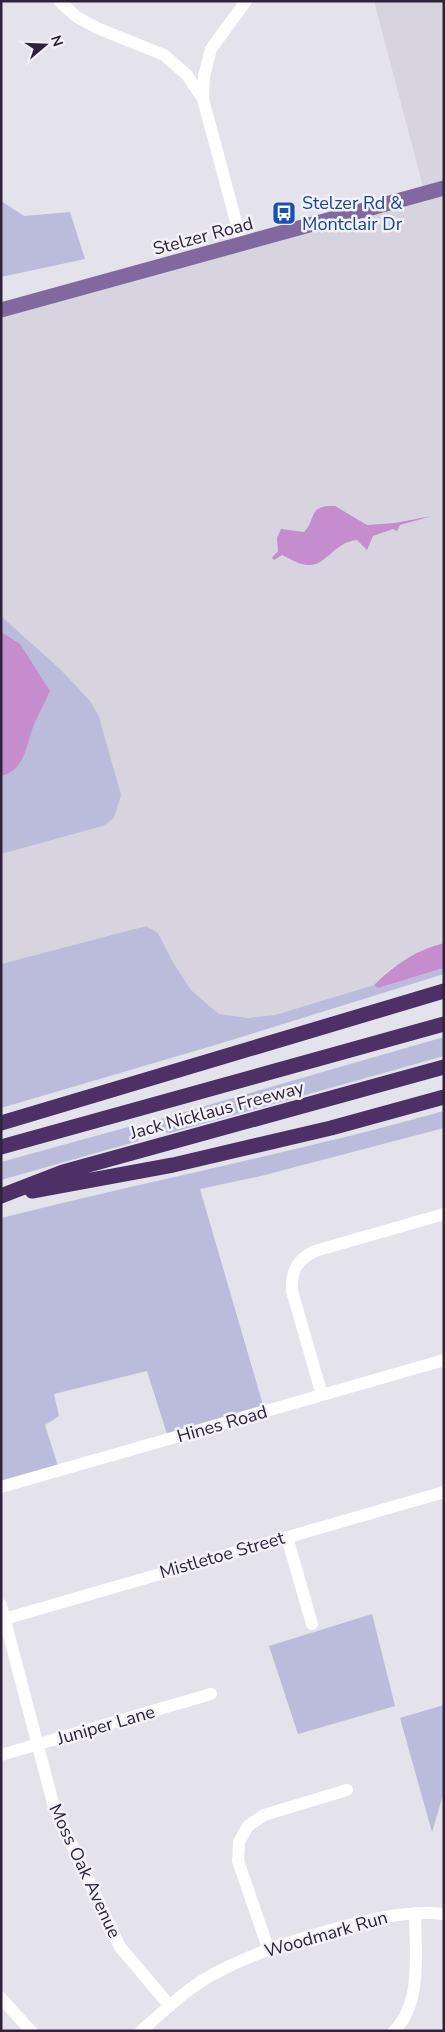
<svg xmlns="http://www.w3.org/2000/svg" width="445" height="2032" viewBox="0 0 445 2032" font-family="'Nunito Sans',sans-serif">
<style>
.built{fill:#d7d3df}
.green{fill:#bbbcdb}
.water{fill:#c58cce}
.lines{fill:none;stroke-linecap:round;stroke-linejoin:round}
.minor{stroke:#fff;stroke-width:12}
.major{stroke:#81689f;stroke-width:15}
.highway{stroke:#4c3066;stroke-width:15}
.labels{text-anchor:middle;stroke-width:5;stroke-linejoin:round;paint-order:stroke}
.transit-label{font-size:18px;fill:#164399;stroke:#f3f2f8;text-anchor:start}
.street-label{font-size:18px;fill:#2e233b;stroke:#f3f2f8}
</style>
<rect width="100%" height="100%" fill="#e4e2eb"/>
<path class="built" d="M 374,1 L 444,1 L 444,943 L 436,945 L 392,967 L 374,985 L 275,1015 L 248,1019 L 219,1014 L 191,990 L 173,962 L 158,933 L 146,926 L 1,964 L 1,854 L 103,826 L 1,616 L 1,307 L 425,194 Z"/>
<path class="green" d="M 1,201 L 24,216 L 70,212 L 85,259 L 1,277 Z
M 1,616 L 61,670 L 90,701 L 99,717 L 121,795 L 114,818 L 103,826 L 1,854 Z
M 146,926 L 158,933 L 173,962 L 191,990 L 219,1014 L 248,1018 L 275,1015 L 374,985 L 378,988 L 444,968 L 444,974 L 222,1043 L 1,1108 L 1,964 Z
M 444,1037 L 444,1056 L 170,1133 L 161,1132 L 157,1126 L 160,1119 Z
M 444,1111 L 444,1128 L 261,1176 L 200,1189 L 263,1405 L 167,1434 L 147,1371 L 54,1394 L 59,1416 L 45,1425 L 58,1466 L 1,1481 L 1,1218 C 148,1181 298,1152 444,1111 Z
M 128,1127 L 138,1127 L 141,1133 L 138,1141 L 1,1180 L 1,1162 Z
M 372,1614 L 395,1706 L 298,1734 L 269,1646 Z
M 444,1705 L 444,1792 L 432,1832 L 400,1718 Z"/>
<path class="water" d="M 335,506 L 367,525 L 395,523 L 432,516 L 400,525 L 397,531 L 393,529 L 373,536 L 367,550 L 357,540 C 334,542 326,566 309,565 C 299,565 291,559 282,555 L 274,560 L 272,558 L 278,551 L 277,538 L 281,529 L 304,532 C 317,519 307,505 335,506 Z
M 1,632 L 20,644 L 50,691 C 45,703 38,714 33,727 C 26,746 25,770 1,776 Z
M 444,943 L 444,968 L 378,988 L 374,985 C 394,965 416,950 444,943 Z"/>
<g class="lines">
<path class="minor" d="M 59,1 L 77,17 L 97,28 L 164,55 L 187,75 L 203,99
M 242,244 L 203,99 L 204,76 L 211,49 L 246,1
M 322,1395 L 292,1291 C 291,1272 296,1260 315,1251 L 444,1214
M 1,1487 L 444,1360
M 287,1537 L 312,1624
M 1,1605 L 54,1807 L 120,1947 L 170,2006
M 1,1620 L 444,1492
M 1,1755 L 211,1694
M 268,1948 L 238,1861 L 239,1842 L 248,1826 L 264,1815 L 347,1790
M 1,1998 L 31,2031
M 141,2031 C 163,2012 185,1990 210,1976 C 250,1954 288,1942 331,1930 C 368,1920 405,1910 444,1914
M 394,2031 C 423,2003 415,1950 415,1913"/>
<path class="major" d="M 1,310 L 444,188"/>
<path class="highway" d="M 1,1123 L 444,991
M 1,1147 L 444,1024
M 32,1191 L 173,1165 L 331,1128 L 444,1097
M 1,1196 L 63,1172 L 444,1067"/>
</g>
<defs>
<g id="bus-square" transform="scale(1.25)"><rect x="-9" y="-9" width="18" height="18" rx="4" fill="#1a4fb4" stroke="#f3f2f8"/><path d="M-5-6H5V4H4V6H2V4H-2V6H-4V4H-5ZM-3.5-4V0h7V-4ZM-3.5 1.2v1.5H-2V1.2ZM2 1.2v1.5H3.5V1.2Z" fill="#fff"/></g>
</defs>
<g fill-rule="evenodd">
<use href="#bus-square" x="284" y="213"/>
</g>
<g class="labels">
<g class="transit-label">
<text x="302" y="209">Stelzer Rd &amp;<tspan x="302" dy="21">Montclair Dr</tspan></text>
</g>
<g class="street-label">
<text transform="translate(203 236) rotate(-15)" y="6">Stelzer Road</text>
<text transform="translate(217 1110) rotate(-15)" y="6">Jack Nicklaus Freeway</text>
<text transform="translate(222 1424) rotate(-16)" y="6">Hines Road</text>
<text transform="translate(222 1555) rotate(-16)" y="6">Mistletoe Street</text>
<text transform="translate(106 1725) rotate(-16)" y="6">Juniper Lane</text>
<text transform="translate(85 1871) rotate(65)" y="6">Moss Oak Avenue</text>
<text transform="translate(326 1934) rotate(-16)" y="6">Woodmark Run</text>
</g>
</g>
<rect width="445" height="2032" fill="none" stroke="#2e233b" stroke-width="5"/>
<g transform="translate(45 45) rotate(71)" stroke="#f3f2f8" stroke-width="4" paint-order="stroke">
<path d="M0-4L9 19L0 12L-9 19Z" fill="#2e233b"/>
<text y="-8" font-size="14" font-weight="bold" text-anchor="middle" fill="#2e233b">N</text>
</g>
</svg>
